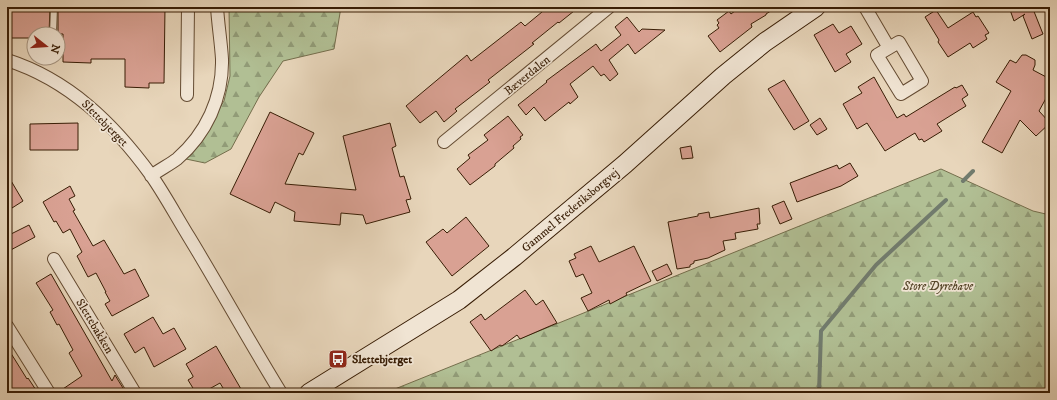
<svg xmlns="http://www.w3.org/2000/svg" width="1057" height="400" viewBox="0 0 1057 400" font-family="'IM FELL DW Pica',serif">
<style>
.forest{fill:url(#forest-firs);stroke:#746e4c}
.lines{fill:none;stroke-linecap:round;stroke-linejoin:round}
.stream{stroke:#717b6d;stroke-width:4}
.building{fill:#d9a193;stroke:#381d05}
.lane-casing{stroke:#644b32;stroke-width:8}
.street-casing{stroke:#644b32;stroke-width:14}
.secondary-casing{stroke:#381d05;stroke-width:20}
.lane{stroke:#f0e4d3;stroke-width:6}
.street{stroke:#f0e4d3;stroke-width:12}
.secondary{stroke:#f0e4d3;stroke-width:18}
.labels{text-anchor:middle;stroke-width:3.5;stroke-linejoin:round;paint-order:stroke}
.street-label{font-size:12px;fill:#381d05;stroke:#f0e4d3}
.park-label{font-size:12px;font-style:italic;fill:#564629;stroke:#f0e4d3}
.poi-label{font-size:12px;font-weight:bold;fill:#381d05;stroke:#f0e4d3;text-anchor:start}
</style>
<defs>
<pattern id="forest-firs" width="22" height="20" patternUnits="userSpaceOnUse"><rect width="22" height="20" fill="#b1bf94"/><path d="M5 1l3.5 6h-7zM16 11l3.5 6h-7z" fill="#919b77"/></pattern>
</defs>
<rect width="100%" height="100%" fill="#e8d6bb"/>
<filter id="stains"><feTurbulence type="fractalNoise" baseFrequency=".005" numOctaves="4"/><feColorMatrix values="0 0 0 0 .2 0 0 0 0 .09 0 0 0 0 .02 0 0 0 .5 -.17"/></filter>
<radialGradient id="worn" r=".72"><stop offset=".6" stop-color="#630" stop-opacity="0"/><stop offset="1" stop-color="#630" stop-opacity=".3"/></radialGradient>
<path class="forest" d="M 229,7 L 341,7 L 334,49 L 283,61 L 259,97 L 231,149 L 205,163 L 186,159 L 224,101 L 230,76 Z
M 941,169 L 1033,211 L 1050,215 L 1050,393 L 385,393 Z"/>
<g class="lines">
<path class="stream" d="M 963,181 L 973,171
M 819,393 L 821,331 L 876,265 L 946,200"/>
</g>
<path class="building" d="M 11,7 L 50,7 L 49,34 L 34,34 L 34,38 L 10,38 Z
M 58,7 L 165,7 L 164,83 L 149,83 L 149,88 L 125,87 L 125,59 L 91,59 L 91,63 L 63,62 L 63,34 L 58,34 Z
M 548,7 L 579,7 L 559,23 L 558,22 L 532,43 L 534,44 L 488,80 L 490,82 L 455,109 L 457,111 L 444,122 L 436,111 L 420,123 L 406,106 L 467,55 L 471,61 L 521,22 L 525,26 Z
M 740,7 L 777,7 L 766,14 L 766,15 L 751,24 L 752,27 L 720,52 L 708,36 L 719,28 L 717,25 L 719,23 L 717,20 L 729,11 L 731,14 Z
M 1009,7 L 1036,7 L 1033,9 L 1043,34 L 1032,39 L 1023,16 L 1025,14 L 1014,21 Z
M 936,10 L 948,28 L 973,12 L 976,17 L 978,16 L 989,33 L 985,35 L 987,39 L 973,48 L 970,43 L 948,57 L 938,42 L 939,40 L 925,17 Z
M 627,17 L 639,32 L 642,29 L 665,30 L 635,54 L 628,44 L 609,60 L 618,74 L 610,81 L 604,74 L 601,76 L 593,66 L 570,84 L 578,97 L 570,104 L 569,102 L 545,121 L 534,107 L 526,115 L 518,105 L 547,82 L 546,81 L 596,44 L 601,51 L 621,35 L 615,27 Z
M 833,24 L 839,33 L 851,26 L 862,44 L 846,54 L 851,62 L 835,72 L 814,35 Z
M 1022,55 L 1026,55 L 1035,60 L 1035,65 L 1033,70 L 1050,79 L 1050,91 L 1039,111 L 1050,123 L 1036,136 L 1020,120 L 1002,153 L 982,142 L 1011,91 L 996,82 L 1010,60 L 1016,63 Z
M 874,77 L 897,118 L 904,114 L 906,117 L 955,87 L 956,88 L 962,85 L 968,95 L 962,99 L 966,106 L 937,124 L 942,131 L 924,142 L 922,139 L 919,140 L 915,133 L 885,151 L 867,123 L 857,129 L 843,104 L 862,93 L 858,87 Z
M 784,80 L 809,121 L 794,130 L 768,89 Z
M 270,112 L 314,133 L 303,155 L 299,153 L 285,184 L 356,190 L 343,136 L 390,123 L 396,146 L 392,148 L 400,177 L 404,176 L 411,199 L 406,200 L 410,212 L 366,224 L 363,215 L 341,213 L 340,225 L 294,221 L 295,212 L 275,202 L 270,213 L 230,194 Z
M 508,116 L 523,135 L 520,137 L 521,139 L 513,146 L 514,148 L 495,164 L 495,166 L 470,185 L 457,169 L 470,158 L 468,155 L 488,140 L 484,135 Z
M 820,118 L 827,129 L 817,135 L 810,125 Z
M 78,123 L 78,150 L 30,150 L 30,124 Z
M 691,146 L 693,158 L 682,159 L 680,148 Z
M 850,163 L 858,176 L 841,186 L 797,202 L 790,183 L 837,165 L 839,169 Z
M 7,174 L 23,201 L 12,208 L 7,199 Z
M 70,186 L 75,196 L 69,199 L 75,210 L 73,211 L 93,246 L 104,240 L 124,274 L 135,269 L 149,296 L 112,316 L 105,304 L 110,301 L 105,292 L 106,292 L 96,273 L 88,277 L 77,256 L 82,252 L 70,229 L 63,233 L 56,221 L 54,222 L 43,202 Z
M 784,201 L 792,219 L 780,224 L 772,206 Z
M 759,208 L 760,224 L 757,224 L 758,229 L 735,233 L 736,239 L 723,241 L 725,250 L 708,258 L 694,261 L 694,263 L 690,265 L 690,267 L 677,269 L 668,222 L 698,216 L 698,214 L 709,212 L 710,218 Z
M 466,217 L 489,246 L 452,276 L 426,242 L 443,229 L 447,233 Z
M 29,225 L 35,237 L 7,252 L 7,236 Z
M 591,246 L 599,262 L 634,246 L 651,281 L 626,293 L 627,295 L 610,304 L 609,300 L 588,311 L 581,298 L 592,293 L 583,274 L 576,277 L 569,261 L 576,258 L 574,254 Z
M 667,264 L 672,274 L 657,281 L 652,271 Z
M 51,274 L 112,381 L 115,375 L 118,380 L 123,388 L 118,391 L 119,393 L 57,393 L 82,376 L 69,353 L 73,350 L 59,324 L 57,325 L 50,312 L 53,310 L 36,283 Z
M 525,290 L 536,305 L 543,300 L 557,323 L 520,339 L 517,335 L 502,346 L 500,345 L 491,351 L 470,322 L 481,314 L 485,320 Z
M 153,317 L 163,334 L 174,328 L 186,349 L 154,367 L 144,347 L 135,353 L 124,334 Z
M 216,346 L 241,389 L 235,393 L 226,393 L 220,383 L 202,393 L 196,393 L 188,380 L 193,377 L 193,376 L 186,364 Z
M 7,347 L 27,379 L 28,378 L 38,393 L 14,393 L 7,381 Z"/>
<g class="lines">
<g class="lane-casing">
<path id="lane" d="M 53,34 L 54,7"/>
</g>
<g class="street-casing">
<path id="street" d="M 865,7 L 889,48
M 899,42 L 922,81 L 901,94 L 877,55 Z
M 7,60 C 69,80 113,123 151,175 C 165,195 176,216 189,237 C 220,288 249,341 281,393
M 187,95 L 188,7
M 444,142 L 609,7
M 151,176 C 159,170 169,165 177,159 C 206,134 223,98 222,59 C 221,42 218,24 217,7
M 54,259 L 135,393
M 7,326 L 49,393"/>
</g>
<g class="secondary-casing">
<path id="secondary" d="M 309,393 L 459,300 L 514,257 L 625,164 L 723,76 L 765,42 L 816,7"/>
</g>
<use href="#lane" class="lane"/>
<use href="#street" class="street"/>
<use href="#secondary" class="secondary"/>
</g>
<defs>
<g id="bus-square" transform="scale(1)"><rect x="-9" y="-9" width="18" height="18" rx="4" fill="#8f2418" stroke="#f0e4d3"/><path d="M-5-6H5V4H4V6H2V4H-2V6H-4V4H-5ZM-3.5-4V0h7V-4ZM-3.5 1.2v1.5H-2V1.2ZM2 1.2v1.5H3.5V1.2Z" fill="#fff"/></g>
</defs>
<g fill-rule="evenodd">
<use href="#bus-square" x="338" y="359"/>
</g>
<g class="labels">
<g class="street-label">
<text transform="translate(527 75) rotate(-39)" y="4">Bæverdalen</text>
<text transform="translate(105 123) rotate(45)" y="4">Slettebjerget</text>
<text transform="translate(570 210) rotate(-40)" y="4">Gammel Frederiksborgvej</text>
<text transform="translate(95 326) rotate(59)" y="4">Slettebakken</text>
</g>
<g class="park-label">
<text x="938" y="290">Store Dyrehave</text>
</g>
<g class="poi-label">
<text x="352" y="363">Slettebjerget</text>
</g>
</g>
<rect width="1057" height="400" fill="none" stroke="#e8d6bb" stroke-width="24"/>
<rect x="8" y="8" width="1041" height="384" fill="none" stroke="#381d05" stroke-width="2"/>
<rect x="12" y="12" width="1033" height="376" fill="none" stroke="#381d05"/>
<g transform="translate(46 46) rotate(107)"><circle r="19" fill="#f0e4d3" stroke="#a69481"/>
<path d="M0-3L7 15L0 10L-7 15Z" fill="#8f2418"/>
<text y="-6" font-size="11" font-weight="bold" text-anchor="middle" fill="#381d05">N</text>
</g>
<rect width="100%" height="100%" filter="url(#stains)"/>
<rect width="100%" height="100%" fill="url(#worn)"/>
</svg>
